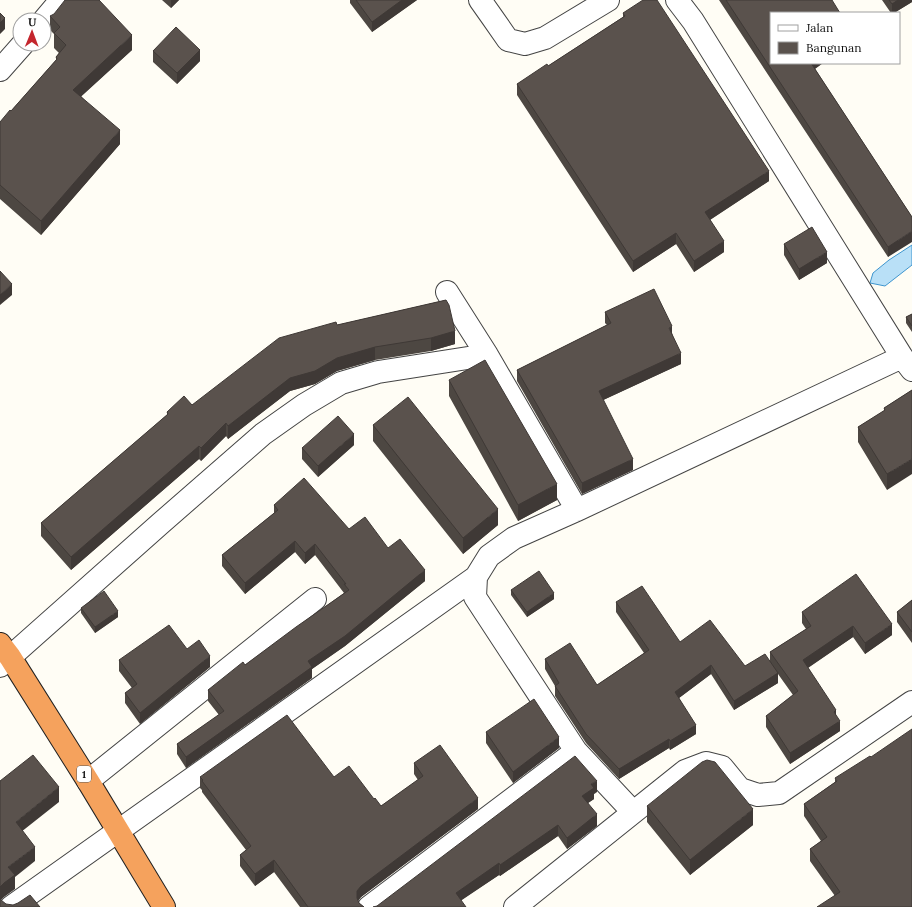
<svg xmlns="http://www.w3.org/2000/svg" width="912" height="907" viewBox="0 0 912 907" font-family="Lora,serif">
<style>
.water{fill:#b9e0f7;stroke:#3f96cf}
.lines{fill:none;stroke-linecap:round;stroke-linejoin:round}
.street-casing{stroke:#444;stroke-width:24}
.highway-casing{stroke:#222;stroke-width:24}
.street{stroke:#fff;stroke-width:22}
.highway{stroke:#f5a25d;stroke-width:22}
.wall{fill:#4d4742}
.shaded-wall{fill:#3f3936}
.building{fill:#5a524d;stroke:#3f3936}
.labels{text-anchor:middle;stroke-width:4;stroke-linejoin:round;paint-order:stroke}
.shield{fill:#fff;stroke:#585858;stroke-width:1}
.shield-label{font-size:10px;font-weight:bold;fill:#111}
</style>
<rect width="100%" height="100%" fill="#fffdf5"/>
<path class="water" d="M 912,245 L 912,265 L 885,286 L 870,283 L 873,273 L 889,260 Z"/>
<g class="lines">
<g class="street-casing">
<path id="street" d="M 480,0 L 492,17 L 508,40 L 525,44 L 545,38 L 608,0
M 677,0 L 693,21 L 902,357 L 912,370
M 44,20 L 61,0
M 0,70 L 23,44
M 447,292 L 487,355 L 577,510
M 0,666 L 161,523 L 263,434 L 304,405 L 341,383 L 378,372 L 487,355
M 88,781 L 315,599
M 633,812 L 576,751 L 475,597 L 476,577 L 489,556 L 514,538 L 577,510 L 902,357
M 11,907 L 476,577
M 369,907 L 576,751
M 515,907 L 685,771 L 706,763 L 722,767 L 740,789 L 758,795 L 779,793 L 912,702"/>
</g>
<g class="highway-casing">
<path id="highway" d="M 0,644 L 10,657 L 88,781 L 164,907"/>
</g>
<use href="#street" class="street"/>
<use href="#highway" class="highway"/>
</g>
<path class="wall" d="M 162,0 L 179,0 L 171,8 Z
M 350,0 L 417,0 L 372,32 L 350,3 Z
M 719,0 L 832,0 L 771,63 L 823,63 L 815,69 L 912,217 L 888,257 Z
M 882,0 L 912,0 L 912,2 L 894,13 L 891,13 Z
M 623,13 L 769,181 L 710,220 L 724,252 L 694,272 L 676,244 L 633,272 L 517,95 L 517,84 L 548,66 L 623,17 Z
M 50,16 L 132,50 L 81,96 L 120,144 L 41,235 L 0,199 L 0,122 L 11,111 L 56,60 L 56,57 L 59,53 L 54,48 L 54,34 L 50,30 Z
M 153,51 L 200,61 L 177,84 L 153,62 Z
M 784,244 L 827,263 L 799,280 L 784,255 Z
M 446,300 L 455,344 L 431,351 L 375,360 L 337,371 L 315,384 L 290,391 L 228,439 L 226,436 L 201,461 L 199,459 L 71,570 L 41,536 L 41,523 L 167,415 L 167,412 L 192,405 L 337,325 Z
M 605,312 L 672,333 L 681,364 L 603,400 L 633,470 L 582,494 L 517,381 L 517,370 L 607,325 L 605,323 Z
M 912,314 L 912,332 L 906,323 L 906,317 Z
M 449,380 L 557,500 L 518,521 L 449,396 Z
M 912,390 L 887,490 L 858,442 L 858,427 L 884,411 L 884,408 Z
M 373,425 L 498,525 L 463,554 L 373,441 Z
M 354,445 L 318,477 L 302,459 L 302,448 Z
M 274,505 L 349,529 L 388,548 L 425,581 L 345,646 L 312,669 L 312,678 L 186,768 L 177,754 L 177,744 L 219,715 L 208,701 L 208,690 L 245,665 L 344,593 L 315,555 L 305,564 L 295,552 L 245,594 L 222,566 L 222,555 L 274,513 Z
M 511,590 L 554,599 L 527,617 L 511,595 Z
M 912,600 L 912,643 L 897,622 L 897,612 Z
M 616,602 L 680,642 L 745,666 L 770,661 L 770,652 L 806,629 L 802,623 L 802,612 L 892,635 L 865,654 L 853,637 L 808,668 L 836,716 L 840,731 L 790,764 L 766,727 L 766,716 L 793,695 L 778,674 L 778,683 L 734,710 L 711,674 L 679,698 L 696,734 L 670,750 L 669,748 L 619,779 L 586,743 L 555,696 L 555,686 L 545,669 L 545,659 L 597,685 L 644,653 L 616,612 Z
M 81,608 L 118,617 L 95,633 L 81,613 Z
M 187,649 L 210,667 L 140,724 L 125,703 L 125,693 L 132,688 L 119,671 L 119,660 Z
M 486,732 L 559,748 L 513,783 L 486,743 Z
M 414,763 L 478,809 L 361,897 L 358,901 L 359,903 L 364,907 L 300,907 L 274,872 L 255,886 L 240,866 L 240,855 L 246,850 L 202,792 L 202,790 L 200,788 L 200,777 L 334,777 L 374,799 L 381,806 L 418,780 L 414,774 Z
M 835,778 L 912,907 L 835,896 L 810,861 L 810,849 L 821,841 L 804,816 L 804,804 L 835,782 Z
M 597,792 L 594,794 L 594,799 L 588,803 L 597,826 L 567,849 L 558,836 L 500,876 L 499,875 L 461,900 L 377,906 Z
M 647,806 L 753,825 L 690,875 L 647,822 Z"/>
<path class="shaded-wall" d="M 171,0 L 179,0 L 171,8 Z
M 402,0 L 417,0 L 372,32 L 372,22 Z
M 898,0 L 912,0 L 912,2 L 894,13 L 892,13 L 892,4 Z
M 5,18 L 5,29 L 0,34 L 0,23 Z
M 132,35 L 132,50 L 73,104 L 73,90 Z
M 200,50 L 200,61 L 177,84 L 177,73 Z
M 810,63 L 823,63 L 810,72 Z
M 120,130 L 120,144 L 41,235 L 41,221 Z
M 769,171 L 769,181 L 705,223 L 705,212 Z
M 912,231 L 912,242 L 888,257 L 888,247 Z
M 676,233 L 676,244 L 633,272 L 633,261 Z
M 724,241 L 724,252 L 694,272 L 694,261 Z
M 827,252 L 827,263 L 799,280 L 799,269 Z
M 12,284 L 12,295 L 0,305 L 0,295 Z
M 672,326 L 672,337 L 669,328 Z
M 455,331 L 455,344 L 431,351 L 431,338 Z
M 375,347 L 375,360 L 337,371 L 315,384 L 290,391 L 228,439 L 228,426 L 290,378 L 337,358 Z
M 681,353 L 681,364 L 599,402 L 599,391 Z
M 226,423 L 226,436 L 201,461 L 201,448 Z
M 354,434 L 354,445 L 318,477 L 318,466 Z
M 199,446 L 199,459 L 71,570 L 71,557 Z
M 633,459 L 633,470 L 582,494 L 582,483 Z
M 912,459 L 912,474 L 887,490 L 887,474 Z
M 557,484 L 557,500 L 518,521 L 518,505 Z
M 498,509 L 498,525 L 463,554 L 463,538 Z
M 295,541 L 295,552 L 245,594 L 245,583 Z
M 315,544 L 315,555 L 305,564 L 305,553 Z
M 425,570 L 425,581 L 345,646 L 312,669 L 312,678 L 186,768 L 186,757 Z
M 554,593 L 554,599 L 527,617 L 527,612 Z
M 118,611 L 118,617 L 95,633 L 95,627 Z
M 892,624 L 892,635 L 865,654 L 865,643 Z
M 853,626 L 853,637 L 803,671 L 803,660 Z
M 210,656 L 210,667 L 140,724 L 140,713 Z
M 711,665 L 711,674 L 675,701 L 675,692 Z
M 778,673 L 778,683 L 734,710 L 734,701 Z
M 836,710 L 836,720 L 834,712 Z
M 840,721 L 840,731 L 790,764 L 790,753 Z
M 696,725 L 696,734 L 670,750 L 670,741 Z
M 559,737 L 559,748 L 513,783 L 513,772 Z
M 669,739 L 669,748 L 619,779 L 619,769 Z
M 597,781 L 597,792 L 594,794 L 594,799 L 582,807 L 582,796 L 591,784 Z
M 59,787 L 59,802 L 16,836 L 16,822 Z
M 478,798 L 478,809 L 361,897 L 357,902 L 357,891 L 361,886 Z
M 753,809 L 753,825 L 690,875 L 690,860 Z
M 597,814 L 597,826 L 567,849 L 567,838 Z
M 558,825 L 558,836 L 500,876 L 500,865 Z
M 35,847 L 35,861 L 15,877 L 15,889 L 4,897 L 0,901 L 0,887 L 8,867 Z
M 274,860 L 274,872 L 255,886 L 255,874 Z
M 499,863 L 499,875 L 456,904 L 456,893 Z"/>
<path class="building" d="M 65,0 L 99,0 L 132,35 L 73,90 L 120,130 L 41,221 L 0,185 L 0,122 L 10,110 L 11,111 L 57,59 L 56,57 L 66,45 L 54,33 L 60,27 L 50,16 L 54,14 Z
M 356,0 L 402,0 L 372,22 Z
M 643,0 L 657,0 L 769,171 L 705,212 L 724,241 L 694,261 L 676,233 L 633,261 L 517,84 L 547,64 L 548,66 L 625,16 L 623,13 Z
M 726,0 L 832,0 L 840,13 L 771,13 L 771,63 L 811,63 L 912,217 L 912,231 L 888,247 Z
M 889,0 L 898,0 L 892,4 Z
M 0,13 L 5,18 L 0,23 Z
M 176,27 L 200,50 L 177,73 L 153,51 Z
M 812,227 L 827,252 L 799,269 L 784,244 Z
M 0,271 L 12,284 L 0,295 Z
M 654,289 L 672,326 L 669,328 L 681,353 L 599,391 L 633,459 L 582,483 L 517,370 L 611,323 L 605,312 Z
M 446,300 L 449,305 L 455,331 L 431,338 L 375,347 L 337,358 L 315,371 L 290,378 L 228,426 L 226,423 L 201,448 L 199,446 L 71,557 L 41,523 L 168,414 L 167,412 L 184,396 L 192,405 L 279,338 L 336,322 L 337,325 Z
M 912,314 L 912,326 L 906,317 Z
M 485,360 L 557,484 L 518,505 L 449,380 Z
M 912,390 L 912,459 L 887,474 L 858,427 L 885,410 L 884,408 Z
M 408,397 L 498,509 L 463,538 L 373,425 Z
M 338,416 L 354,434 L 318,466 L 302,448 Z
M 304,478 L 349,529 L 365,517 L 388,548 L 400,539 L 425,570 L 345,636 L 308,661 L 312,667 L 186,757 L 177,744 L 224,711 L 208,690 L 243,662 L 245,665 L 296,627 L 349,590 L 344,584 L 346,584 L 315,544 L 305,553 L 295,541 L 245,583 L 222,555 L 278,510 L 274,505 Z
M 539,571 L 554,593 L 527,612 L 511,590 Z
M 856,574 L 892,624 L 865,643 L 853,626 L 803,660 L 836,710 L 834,712 L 840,721 L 790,753 L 766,716 L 798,691 L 770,652 L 811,626 L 802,612 Z
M 642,586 L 680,642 L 710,620 L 745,666 L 765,654 L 778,673 L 734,701 L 711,665 L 675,692 L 696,725 L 670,741 L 669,739 L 619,769 L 586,734 L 555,686 L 559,683 L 545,659 L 570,643 L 597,685 L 649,650 L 616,602 Z
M 104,591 L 118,611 L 95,627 L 81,608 Z
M 912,600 L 912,632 L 897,612 Z
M 169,625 L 187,649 L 199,640 L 210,656 L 140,713 L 125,693 L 137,684 L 119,660 Z
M 534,699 L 559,737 L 513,772 L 486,732 Z
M 287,715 L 334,777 L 349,766 L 374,799 L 375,798 L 381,806 L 423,776 L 414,763 L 440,745 L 478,798 L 361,886 L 357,891 L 357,898 L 359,903 L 364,907 L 308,907 L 274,860 L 255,874 L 240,855 L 251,846 L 202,781 L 203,780 L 200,777 Z
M 912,729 L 912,907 L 817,907 L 840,892 L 810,849 L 827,837 L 804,804 L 837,781 L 835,778 L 870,756 L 871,757 Z
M 33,755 L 59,787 L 16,822 L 35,847 L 8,867 L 15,875 L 4,883 L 0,887 L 0,781 Z
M 575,756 L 597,781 L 591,784 L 594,788 L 582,796 L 597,814 L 567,838 L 558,825 L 500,865 L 499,863 L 456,893 L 466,907 L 373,907 L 377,906 Z
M 707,760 L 715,762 L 753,809 L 690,860 L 647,806 L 702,762 Z
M 30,895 L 40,907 L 0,907 L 0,898 L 1,900 L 6,904 L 13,905 L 18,903 Z"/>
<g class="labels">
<rect class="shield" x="77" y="766" width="14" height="16" rx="3"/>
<g class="shield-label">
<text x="84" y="778">1</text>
</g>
</g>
<rect x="770" y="12" width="130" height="52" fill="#ffffff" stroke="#a0a0a0"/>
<rect x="778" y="25" width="20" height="6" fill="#ffffff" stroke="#a0a0a0"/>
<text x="806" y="32" font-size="12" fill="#111111">Jalan</text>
<rect x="778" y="42" width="20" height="12" fill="#5a524d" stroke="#a0a0a0"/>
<text x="806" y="52" font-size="12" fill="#111111">Bangunan</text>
<g transform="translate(32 32) rotate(1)"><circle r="19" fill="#ffffff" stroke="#a0a0a0"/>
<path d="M0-3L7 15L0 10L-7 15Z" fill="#c4262e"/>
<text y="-6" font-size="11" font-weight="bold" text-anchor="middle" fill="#111111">U</text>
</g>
</svg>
